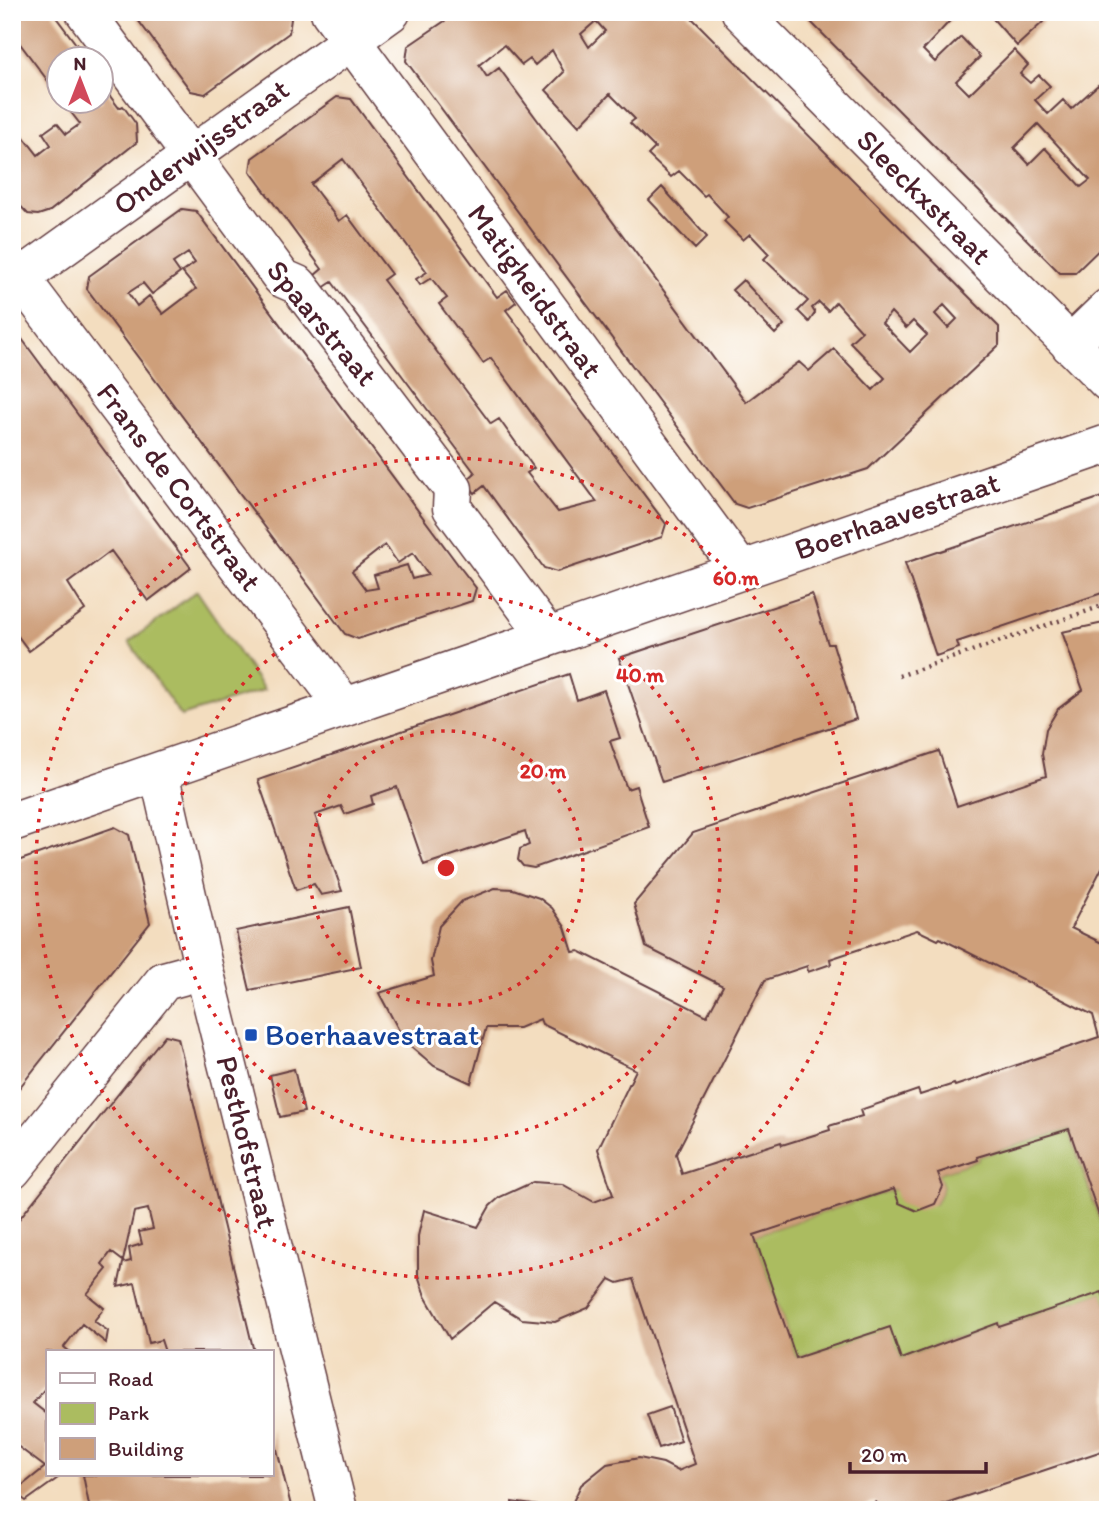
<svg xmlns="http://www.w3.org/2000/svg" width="1120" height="1522" viewBox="0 0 1120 1522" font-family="Itim,sans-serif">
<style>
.green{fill:#abbc60;stroke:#7a6e46;stroke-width:2}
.building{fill:#ce9f7a;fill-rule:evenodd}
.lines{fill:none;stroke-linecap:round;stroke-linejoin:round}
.minor-casing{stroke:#633c41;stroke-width:41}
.path{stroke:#633c41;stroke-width:4.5;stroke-dasharray:2 5;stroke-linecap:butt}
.minor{stroke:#fff;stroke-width:38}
.ring{fill:none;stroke:#d62828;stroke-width:3.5;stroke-dasharray:3.5 7}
.transit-dot{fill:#1a4fb4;stroke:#fff;stroke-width:2.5}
.labels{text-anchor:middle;stroke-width:6;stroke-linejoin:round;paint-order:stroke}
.street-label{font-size:30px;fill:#4a1f2b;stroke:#fff}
.transit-label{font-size:30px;fill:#164399;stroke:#fff;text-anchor:start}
.centre{fill:#d62828;stroke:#fff;stroke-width:3.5}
.ring-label{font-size:21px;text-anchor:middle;font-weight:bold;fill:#d62828;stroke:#fff;stroke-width:6;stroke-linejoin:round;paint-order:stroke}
</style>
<rect width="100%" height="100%" fill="#fff"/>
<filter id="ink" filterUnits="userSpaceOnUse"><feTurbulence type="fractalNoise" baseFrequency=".0143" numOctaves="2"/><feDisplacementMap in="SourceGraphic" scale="14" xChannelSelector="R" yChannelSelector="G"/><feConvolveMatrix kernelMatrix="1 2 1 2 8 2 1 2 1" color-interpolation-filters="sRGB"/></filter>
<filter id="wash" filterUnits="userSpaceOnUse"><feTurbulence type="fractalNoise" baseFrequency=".00686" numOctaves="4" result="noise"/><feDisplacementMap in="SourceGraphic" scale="28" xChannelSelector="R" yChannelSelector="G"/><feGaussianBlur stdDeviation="1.57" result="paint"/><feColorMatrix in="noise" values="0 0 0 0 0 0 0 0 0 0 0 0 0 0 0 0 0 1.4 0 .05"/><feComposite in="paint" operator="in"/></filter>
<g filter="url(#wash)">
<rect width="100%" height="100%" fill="#f3ddbf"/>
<path class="green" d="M 197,591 L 264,690 L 181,716 L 129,642 Z
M 1069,1129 L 1108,1244 L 1108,1308 L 1101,1293 L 999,1327 L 997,1323 L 901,1359 L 889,1328 L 796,1358 L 754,1235 L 894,1189 L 935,1204 L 943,1187 L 938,1173 L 978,1160 L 977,1157 Z"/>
<g id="blocks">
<path class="building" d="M 12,12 L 52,12 L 88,60 L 60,60 L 60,97 L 12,33 Z
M 132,12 L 286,12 L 291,19 L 289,33 L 205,94 L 191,91 Z
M 458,12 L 686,12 L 999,327 L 999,345 L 868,469 L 747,508 L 735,504 L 406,61 L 408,46 ZM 596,21 L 605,31 L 589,47 L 581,34 ZM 504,45 L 522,65 L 530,59 L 535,65 L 552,50 L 564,72 L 546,90 L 579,126 L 610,94 L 635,119 L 630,123 L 655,148 L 648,155 L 671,177 L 679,171 L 704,196 L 707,194 L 728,217 L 724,221 L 743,240 L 750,234 L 769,254 L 764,259 L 808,301 L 798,311 L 809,322 L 815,313 L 812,308 L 819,302 L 828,311 L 836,302 L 862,331 L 850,342 L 885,378 L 873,390 L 834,349 L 809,371 L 799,362 L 746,402 L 499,68 L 487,77 L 479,65 ZM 944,305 L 957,319 L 948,328 L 935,314 ZM 891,312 L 906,328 L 913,321 L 927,335 L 910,352 L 882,323 Z
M 801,12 L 926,12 L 929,15 L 933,12 L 958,12 L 923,50 L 935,62 L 961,37 L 980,57 L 956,81 L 969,94 L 1014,50 L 1028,65 L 1020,74 L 1030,83 L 1039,75 L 1050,86 L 1035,100 L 1048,114 L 1063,100 L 1071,109 L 1098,85 L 1103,91 L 1108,86 L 1108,241 L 1075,273 L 1060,273 ZM 1038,124 L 1090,180 L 1081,187 L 1045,148 L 1029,164 L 1014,148 Z
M 987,12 L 1034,12 L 1043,22 L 1017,46 Z
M 102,78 L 107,85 L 104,88 L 119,108 L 123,106 L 136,124 L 137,142 L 50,211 L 38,215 L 28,214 L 12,197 L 12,122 L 38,155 L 51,145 L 43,133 L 57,123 L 66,134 L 80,124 L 63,102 L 102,102 Z
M 337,97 L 351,99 L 497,297 L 507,290 L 516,302 L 506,310 L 666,524 L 662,537 L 557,572 L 544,568 L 484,486 L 475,493 L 466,481 L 475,473 L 332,282 L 323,288 L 314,276 L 322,269 L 250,171 L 252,158 ZM 343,159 L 427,272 L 416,279 L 420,285 L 431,278 L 447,298 L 439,304 L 483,363 L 491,358 L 597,502 L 558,512 L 527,473 L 534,468 L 499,419 L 491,424 L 383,280 L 391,274 L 364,238 L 347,215 L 339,221 L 311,184 Z
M 662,187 L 707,237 L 695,249 L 649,200 Z
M 182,209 L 196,211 L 459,566 L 476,588 L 472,601 L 358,639 L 345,634 L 87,289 L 89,276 ZM 188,253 L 195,263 L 182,272 L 196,289 L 163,314 L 149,296 L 137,306 L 128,293 L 143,283 L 152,294 L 180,273 L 173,263 ZM 385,545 L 398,563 L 413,553 L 428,575 L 412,579 L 407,565 L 374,575 L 378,588 L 366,590 L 352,571 Z
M 743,280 L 784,325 L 775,334 L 732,290 Z
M 22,339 L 191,568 L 148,601 L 111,551 L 68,583 L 85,610 L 29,651 L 12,628 L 12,346 Z
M 1108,495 L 1108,591 L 957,642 L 959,648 L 936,656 L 905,563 Z
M 812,594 L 828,644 L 833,644 L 856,719 L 662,782 L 619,658 Z
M 1108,622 L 1108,856 L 1071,928 L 1108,946 L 1108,1242 L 1069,1129 L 977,1157 L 978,1160 L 938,1173 L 943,1187 L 935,1204 L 917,1211 L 899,1203 L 894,1189 L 754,1235 L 796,1358 L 890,1327 L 901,1359 L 998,1323 L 999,1327 L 1102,1292 L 1108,1308 L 1108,1449 L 925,1510 L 880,1510 L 876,1502 L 855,1510 L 569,1510 L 581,1485 L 607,1464 L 639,1458 L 663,1463 L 678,1471 L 695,1464 L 633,1279 L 618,1283 L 610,1279 L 588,1308 L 555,1322 L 522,1319 L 494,1302 L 450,1339 L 425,1296 L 418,1275 L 418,1236 L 424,1210 L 478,1227 L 490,1206 L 500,1197 L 533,1182 L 562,1184 L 594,1202 L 613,1195 L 598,1149 L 636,1070 L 542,1024 L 540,1019 L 519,1028 L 486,1028 L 471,1083 L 434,1066 L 404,1040 L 379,993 L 434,976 L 431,961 L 439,926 L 462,901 L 495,888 L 513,889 L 539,898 L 552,908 L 565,927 L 573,952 L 579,951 L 707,1016 L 723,986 L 646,947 L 634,904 L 693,833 L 939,751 L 957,806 L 1046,776 L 1042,754 L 1046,729 L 1058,709 L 1083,690 L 1062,632 ZM 917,930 L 938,940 L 940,938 L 1093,1015 L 1099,1037 L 955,1086 L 954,1084 L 920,1095 L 918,1090 L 860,1110 L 862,1116 L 829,1126 L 830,1130 L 782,1145 L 781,1142 L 682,1174 L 676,1154 L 765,980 L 807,966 L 808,972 L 831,964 L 830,959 Z
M 569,674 L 577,700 L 604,690 L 620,738 L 610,741 L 611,744 L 627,789 L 636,786 L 649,827 L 534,868 L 523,866 L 518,860 L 520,849 L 529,845 L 525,831 L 424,865 L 397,787 L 371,796 L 373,804 L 345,814 L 341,806 L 315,815 L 342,891 L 321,895 L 314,884 L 296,890 L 258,780 Z
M 115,827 L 129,835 L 150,923 L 12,1097 L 12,863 Z
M 349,907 L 361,967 L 250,990 L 236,931 Z
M 165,1035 L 178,1038 L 254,1352 L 165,1352 L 161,1340 L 149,1343 L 135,1283 L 118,1287 L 123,1263 L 131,1261 L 129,1248 L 142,1244 L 139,1232 L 153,1229 L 148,1209 L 134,1212 L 123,1261 L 111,1252 L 102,1264 L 107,1269 L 87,1294 L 104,1308 L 94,1321 L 108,1331 L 106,1343 L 82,1324 L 64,1347 L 70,1352 L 47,1352 L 47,1386 L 33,1403 L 47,1414 L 47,1475 L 58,1478 L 26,1501 L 14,1492 L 45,1467 L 12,1442 L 12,1228 Z
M 294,1069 L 304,1112 L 280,1117 L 270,1075 Z
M 670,1407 L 681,1441 L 659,1448 L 647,1415 Z
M 272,1429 L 292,1510 L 90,1510 L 83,1475 L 271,1475 Z
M 512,1502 L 553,1508 L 553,1510 L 512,1510 Z"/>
</g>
</g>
<g filter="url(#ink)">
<use href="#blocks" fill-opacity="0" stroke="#633c41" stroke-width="2"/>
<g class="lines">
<g class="minor-casing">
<path id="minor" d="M 85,12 L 282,278 L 298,285 L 453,489 L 452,508 L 548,637
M 330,12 L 740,569
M 741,12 L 1108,382
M 12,267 L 345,707
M 12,284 L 391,12
M 1070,345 L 1108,308
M 159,773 L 204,970 L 338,1510
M 12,822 L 1108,444
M 12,1170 L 164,981 L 204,970"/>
</g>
<path class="path" d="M 899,676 L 1108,604"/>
<use href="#minor" class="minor"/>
</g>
</g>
<g class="ring">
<circle cx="446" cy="868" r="137"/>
<circle cx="446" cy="868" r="274"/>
<circle cx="446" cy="868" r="410"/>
</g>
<rect class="transit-dot" x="244" y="1028" width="14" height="14" rx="3.5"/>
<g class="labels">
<g class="street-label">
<text transform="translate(201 147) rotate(-36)" y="10">Onderwijsstraat</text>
<text transform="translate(924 197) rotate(45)" y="10">Sleeckxstraat</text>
<text transform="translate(535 291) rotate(54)" y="10">Matigheidstraat</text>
<text transform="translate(322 323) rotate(50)" y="10">Spaarstraat</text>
<text transform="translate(179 487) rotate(53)" y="10">Frans de Cortstraat</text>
<text transform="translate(897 516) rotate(-19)" y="10">Boerhaavestraat</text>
<text transform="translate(247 1142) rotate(76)" y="10">Pesthofstraat</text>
</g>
<g class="transit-label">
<text x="265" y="1045">Boerhaavestraat</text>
</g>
</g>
<circle cx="446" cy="868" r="10" class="centre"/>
<g class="ring-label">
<text x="736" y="585">60 m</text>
<text x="640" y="682">40 m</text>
<text x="543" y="778">20 m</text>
</g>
<rect width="1120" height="1522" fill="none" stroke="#fff" stroke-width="42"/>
<rect x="46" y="1350" width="228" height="126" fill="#ffffff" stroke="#b7a5aa" stroke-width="2"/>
<rect x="60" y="1373" width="35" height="10" fill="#ffffff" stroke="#b7a5aa" stroke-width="2"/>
<text x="108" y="1386" font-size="21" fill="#4a1f2b">Road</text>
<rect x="60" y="1403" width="35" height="21" fill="#abbc60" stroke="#b7a5aa" stroke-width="2"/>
<text x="108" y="1420" font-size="21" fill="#4a1f2b">Park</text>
<rect x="60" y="1438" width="35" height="21" fill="#ce9f7a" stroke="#b7a5aa" stroke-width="2"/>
<text x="108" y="1456" font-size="21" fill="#4a1f2b">Building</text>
<g transform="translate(80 80)"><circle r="33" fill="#ffffff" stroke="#b7a5aa" stroke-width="2"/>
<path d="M0-5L12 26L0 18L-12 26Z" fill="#d1495b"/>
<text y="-10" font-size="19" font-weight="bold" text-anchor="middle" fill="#4a1f2b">N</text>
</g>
<path d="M850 1462v10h136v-10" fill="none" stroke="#4a1f2b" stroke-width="3.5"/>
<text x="861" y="1462" font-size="21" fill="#4a1f2b" stroke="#ffffff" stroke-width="5" paint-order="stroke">20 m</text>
</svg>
